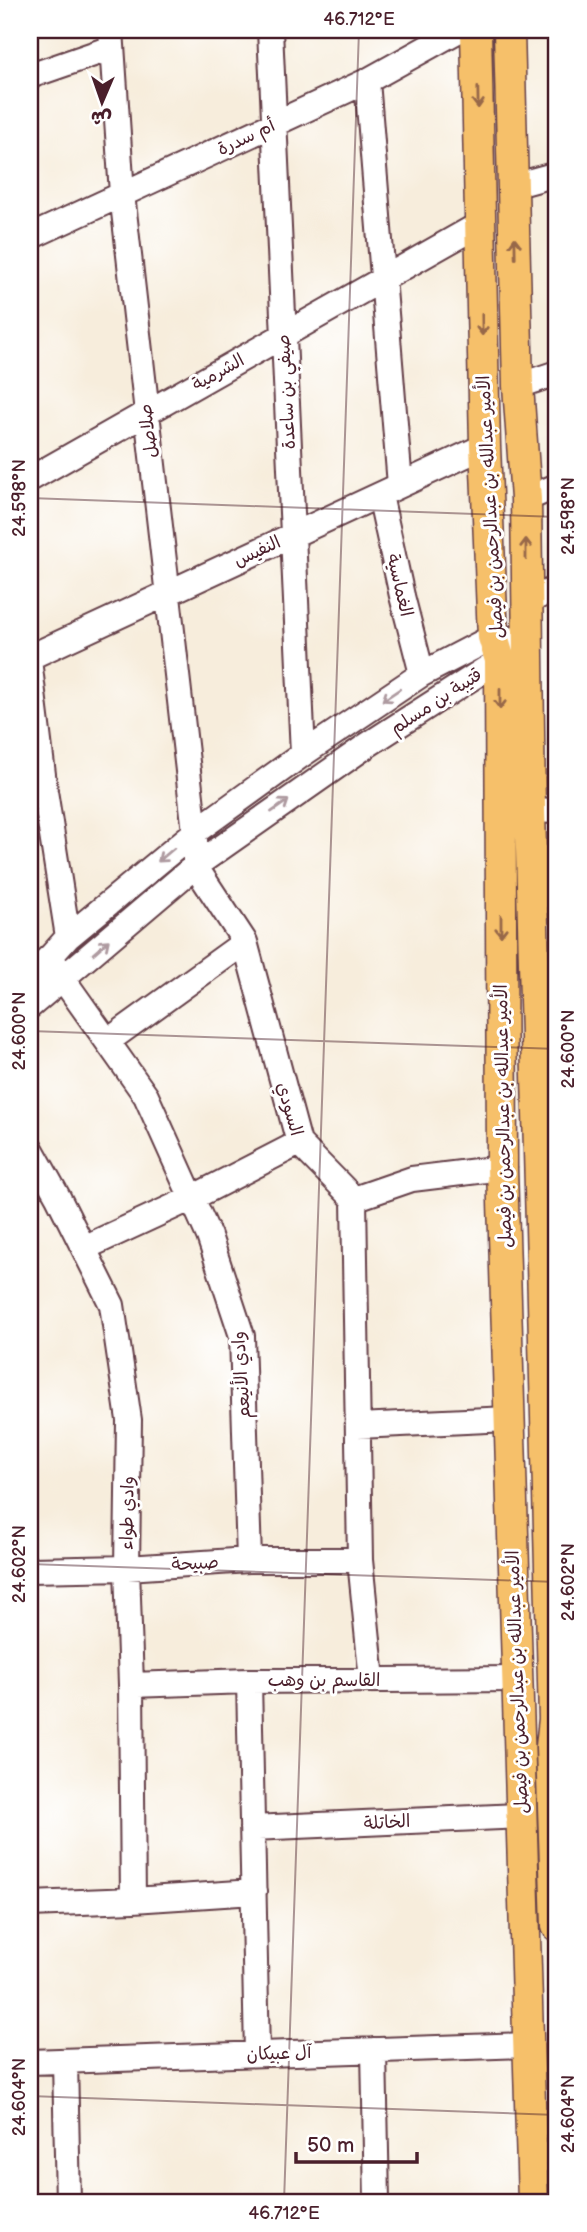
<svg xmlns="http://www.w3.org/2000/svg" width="587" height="2232" viewBox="0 0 587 2232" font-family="'Balsamiq Sans','Playpen Sans Arabic',sans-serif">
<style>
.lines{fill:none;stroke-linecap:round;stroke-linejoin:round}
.minor-casing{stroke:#643e46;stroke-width:28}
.major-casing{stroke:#643e46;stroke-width:33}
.minor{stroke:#fff;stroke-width:24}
.major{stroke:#f6c06b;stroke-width:30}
.oneway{stroke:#976748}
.oneway2{stroke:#ae9aa0}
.ticks{fill:none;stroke:#4a1f2b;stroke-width:2;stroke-opacity:0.45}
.labels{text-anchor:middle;stroke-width:6;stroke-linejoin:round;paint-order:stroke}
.street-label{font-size:18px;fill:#4a1f2b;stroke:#fff}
.neatline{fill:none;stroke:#4a1f2b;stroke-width:2.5}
.ticks-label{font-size:18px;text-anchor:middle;fill:#4a1f2b}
</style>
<rect width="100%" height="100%" fill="#fff"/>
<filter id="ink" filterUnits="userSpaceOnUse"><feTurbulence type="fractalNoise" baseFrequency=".0143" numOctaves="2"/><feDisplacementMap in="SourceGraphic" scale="14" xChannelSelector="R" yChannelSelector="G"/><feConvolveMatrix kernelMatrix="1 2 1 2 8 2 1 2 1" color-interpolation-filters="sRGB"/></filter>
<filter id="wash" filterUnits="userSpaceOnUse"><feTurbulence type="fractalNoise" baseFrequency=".00686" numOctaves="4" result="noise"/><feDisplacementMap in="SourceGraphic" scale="28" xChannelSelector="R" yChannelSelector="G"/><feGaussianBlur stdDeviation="1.57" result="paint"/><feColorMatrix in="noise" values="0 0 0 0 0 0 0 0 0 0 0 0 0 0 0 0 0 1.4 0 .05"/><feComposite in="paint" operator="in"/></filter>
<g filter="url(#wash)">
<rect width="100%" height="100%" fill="#f7eddc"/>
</g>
<g filter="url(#ink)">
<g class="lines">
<g class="minor-casing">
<path id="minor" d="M 111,30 L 122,194 L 195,832 L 195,866 L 245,942 L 299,1143 L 354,1199 L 360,1560 L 372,1680
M 270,30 L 303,754
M 30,76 L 111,48
M 367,81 L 400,485
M 513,186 L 557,174
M 30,237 L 367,81 L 459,30
M 518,386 L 557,373
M 30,479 L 480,224
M 380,495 L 402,596 L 422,674
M 526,499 L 557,486
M 526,602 L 557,588
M 30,657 L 485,446
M 30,668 L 45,791 L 68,937
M 530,810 L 557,811
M 51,956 L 63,979 L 146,1096 L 209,1236 L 242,1336 L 249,1560
M 30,975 L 51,956 L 68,937 L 195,832 L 303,754 L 422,674 L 493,637 L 509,639
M 30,1006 L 195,866 L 366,746 L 512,652
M 535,1021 L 557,1021
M 108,1041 L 245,942
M 538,1111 L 557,1144
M 30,1147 L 58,1197 L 112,1305 L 129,1420 L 127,1568 L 131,1685 L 133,1900
M 354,1199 L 412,1179 L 502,1168
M 84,1248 L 192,1198 L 299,1143
M 358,1426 L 509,1419
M 30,1570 L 127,1568 L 249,1560 L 360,1560
M 249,1681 L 257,2054
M 131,1685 L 249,1681 L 516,1679
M 252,1828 L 521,1816
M 30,1904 L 133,1900 L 254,1892
M 374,2050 L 377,2202
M 65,2061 L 68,2202
M 30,2062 L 528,2045"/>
</g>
<g class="major-casing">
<path id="major" d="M 476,30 L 485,446 L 493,637 L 500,660 L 502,1168 L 533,2202
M 509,30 L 518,386 L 526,499 L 530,810 L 554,1719 L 551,1747 L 557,1926"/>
</g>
<use href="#minor" class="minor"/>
<use href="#major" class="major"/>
</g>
<defs><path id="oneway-shaft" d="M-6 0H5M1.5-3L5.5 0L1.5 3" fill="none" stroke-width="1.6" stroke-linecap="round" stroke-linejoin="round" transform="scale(1.75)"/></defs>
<g class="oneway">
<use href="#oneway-shaft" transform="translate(478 98) rotate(89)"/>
<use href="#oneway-shaft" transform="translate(515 248) rotate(-91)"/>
<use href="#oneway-shaft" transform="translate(482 325) rotate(89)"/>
<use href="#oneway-shaft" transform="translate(526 549) rotate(-90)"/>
<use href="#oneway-shaft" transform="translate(500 699) rotate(90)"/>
<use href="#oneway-shaft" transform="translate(501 926) rotate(90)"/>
</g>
<g class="oneway2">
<use href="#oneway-shaft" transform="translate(391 695) rotate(146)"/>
<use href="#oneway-shaft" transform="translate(280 806) rotate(-35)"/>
<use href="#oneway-shaft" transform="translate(166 855) rotate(140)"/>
<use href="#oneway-shaft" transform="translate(101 947) rotate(-41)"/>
</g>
</g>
<path class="ticks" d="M 30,498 L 557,517M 30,1031 L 557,1049M 30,1564 L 557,1582M 30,2096 L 557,2115M 284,2202 L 359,30"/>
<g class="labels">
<g class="street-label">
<text transform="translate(246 137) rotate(-25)" y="6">أم سدرة</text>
<text transform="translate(218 372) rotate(-29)" y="6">الشرمية</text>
<text transform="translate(286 392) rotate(-93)" y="6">صيفي بن ساعدة</text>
<text transform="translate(148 431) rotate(-97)" y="6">صلاصل</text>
<text transform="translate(490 507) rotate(-93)" y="6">الأمير عبدالله بن عبدالرحمن بن فيصل</text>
<text transform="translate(257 551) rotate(-25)" y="6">النفيس</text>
<text transform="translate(400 585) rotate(77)" y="6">الغماسية</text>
<text transform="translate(436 701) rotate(-33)" y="6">قتيبة بن مسلم</text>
<text transform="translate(290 1109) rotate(74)" y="6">السودي</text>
<text transform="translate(503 1116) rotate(-91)" y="6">الأمير عبدالله بن عبدالرحمن بن فيصل</text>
<text transform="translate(241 1375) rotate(-94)" y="6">وادي الأنيعم</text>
<text transform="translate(127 1513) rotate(-89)" y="6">وادي طواء</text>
<text transform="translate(195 1563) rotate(-3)" y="6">صبيحة</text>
<text x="324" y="1686">القاسم بن وهب</text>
<text transform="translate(517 1682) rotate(-92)" y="6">الأمير عبدالله بن عبدالرحمن بن فيصل</text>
<text transform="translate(387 1822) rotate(-3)" y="6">الخاتلة</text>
<text transform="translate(279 2053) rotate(-2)" y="6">آل عبيكان</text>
</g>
</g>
<rect width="587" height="2232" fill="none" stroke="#fff" stroke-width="77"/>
<g transform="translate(102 102) rotate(182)" stroke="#ffffff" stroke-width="5" paint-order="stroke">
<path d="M0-5L12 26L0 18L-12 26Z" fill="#4a1f2b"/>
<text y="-10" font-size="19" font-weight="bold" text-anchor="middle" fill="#4a1f2b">ش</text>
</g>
<path d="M296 2152v10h121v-10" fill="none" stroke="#4a1f2b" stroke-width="3.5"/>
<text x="307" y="2152" font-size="21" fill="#4a1f2b" stroke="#ffffff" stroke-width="5" paint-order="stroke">50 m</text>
<rect x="38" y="38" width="510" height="2156" class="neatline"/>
<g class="ticks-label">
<text x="359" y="25">46.712°E</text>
<text transform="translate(19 498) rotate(-90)" y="6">24.598°N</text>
<text transform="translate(568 516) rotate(-90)" y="6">24.598°N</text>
<text transform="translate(19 1031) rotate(-90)" y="6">24.600°N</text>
<text transform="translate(568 1049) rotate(-90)" y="6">24.600°N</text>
<text transform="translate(19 1564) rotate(-90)" y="6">24.602°N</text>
<text transform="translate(568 1582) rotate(-90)" y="6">24.602°N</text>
<text transform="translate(19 2097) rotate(-90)" y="6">24.604°N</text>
<text transform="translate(568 2114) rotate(-90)" y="6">24.604°N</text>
<text x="284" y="2219">46.712°E</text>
</g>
</svg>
